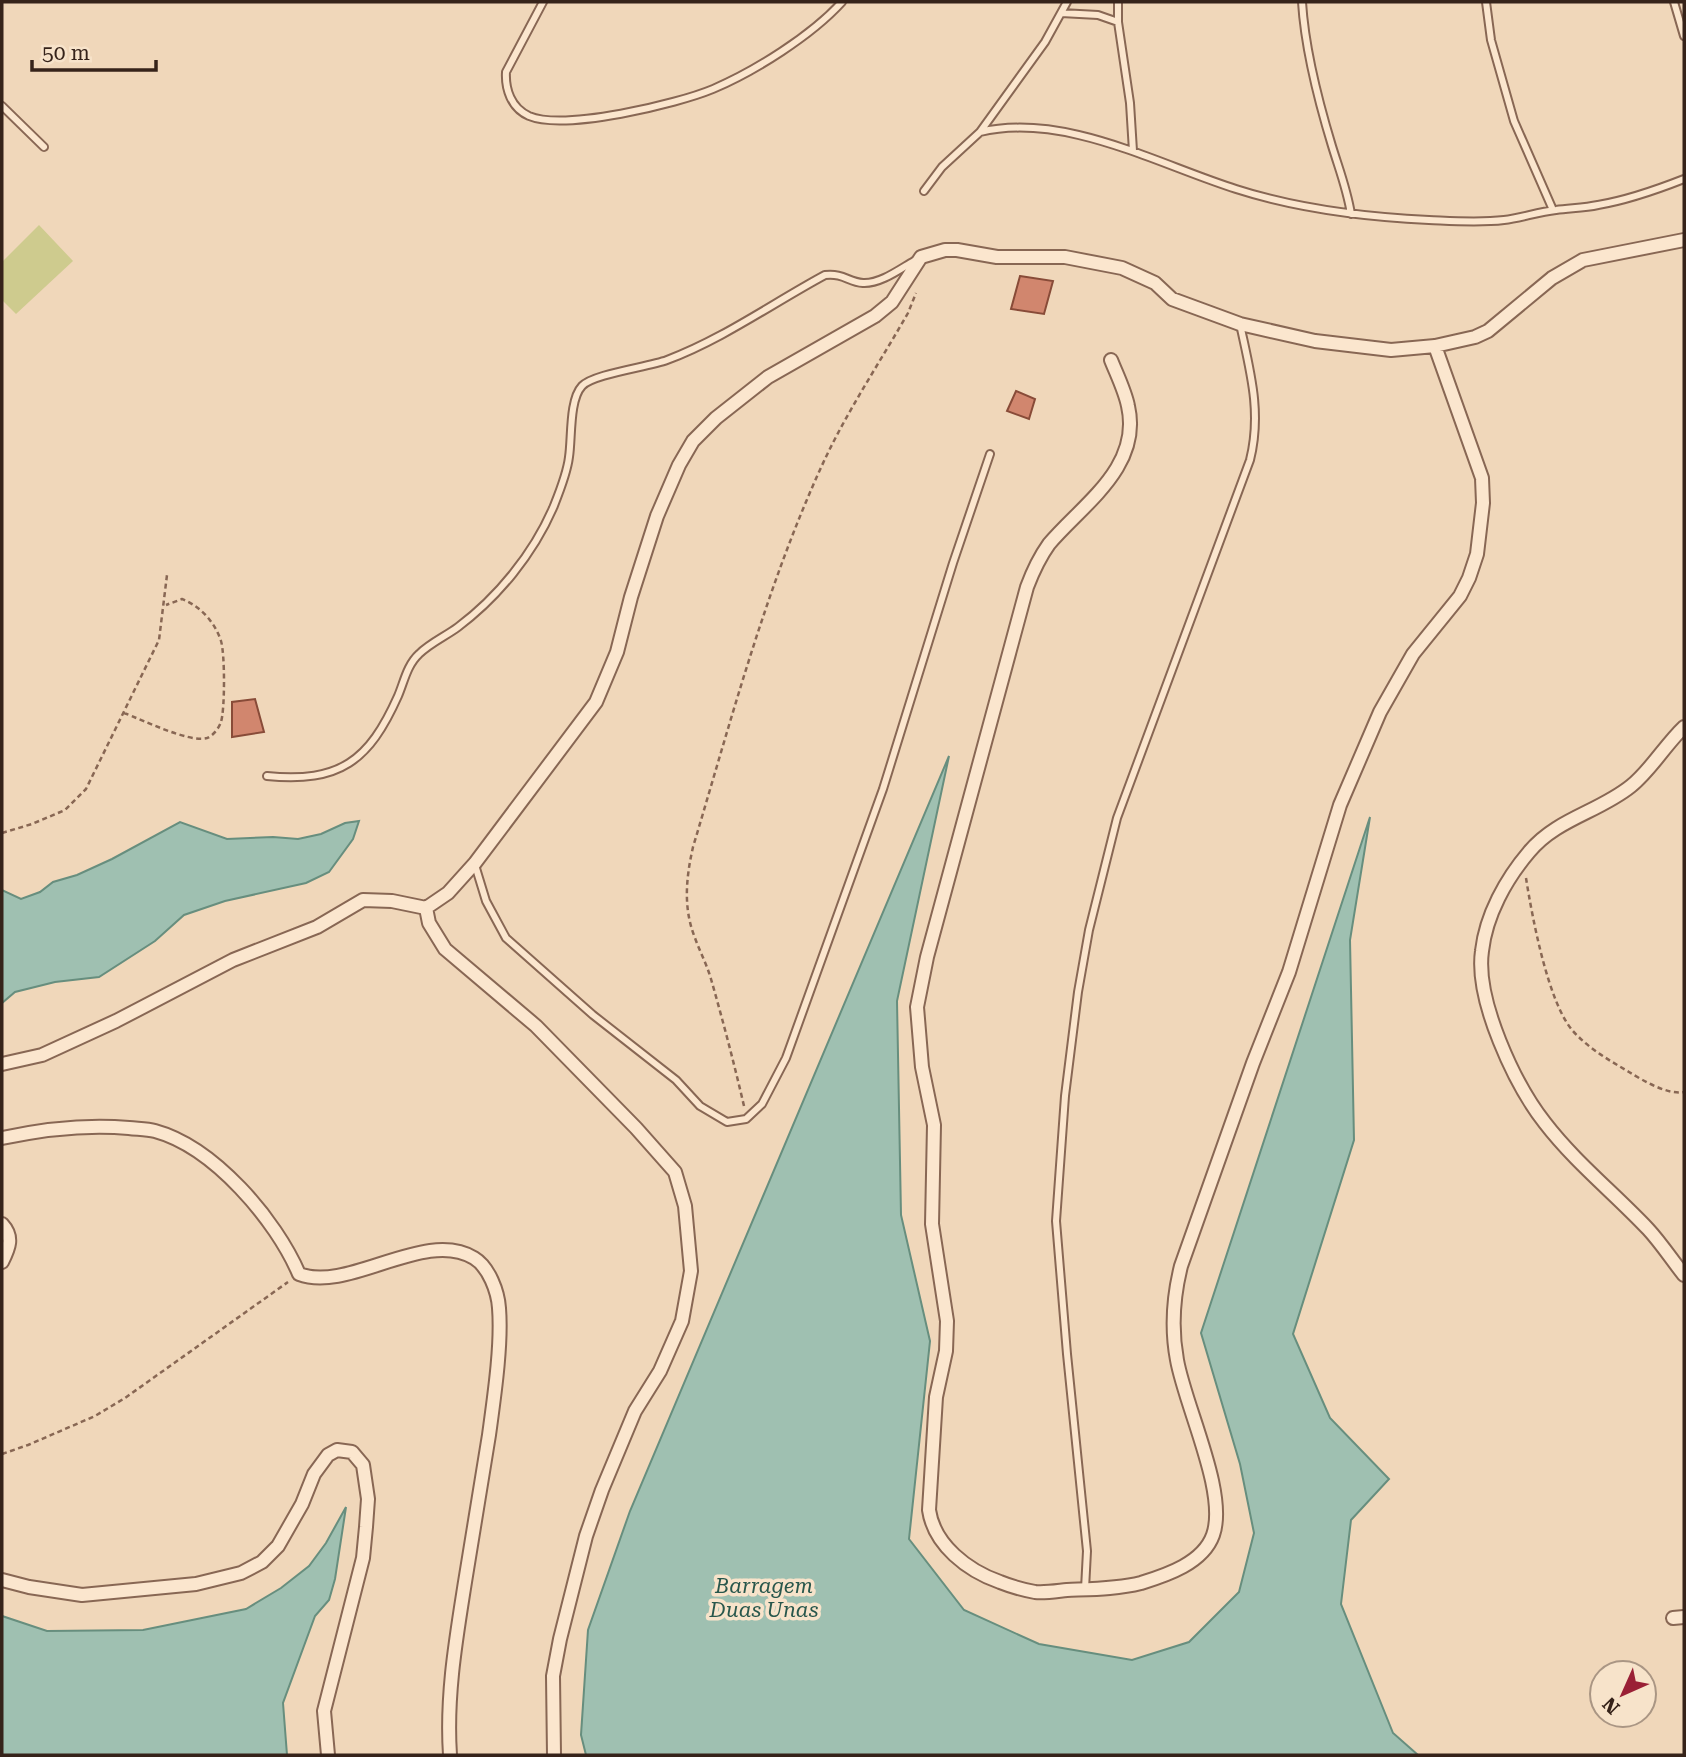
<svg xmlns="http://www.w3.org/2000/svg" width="1686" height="1757" viewBox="0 0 1686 1757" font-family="'Roboto Serif',serif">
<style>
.green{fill:#cecb8e}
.water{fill:#9fc0b1;stroke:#678e7e;stroke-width:2}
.building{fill:#d1866e;stroke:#884b38;stroke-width:2}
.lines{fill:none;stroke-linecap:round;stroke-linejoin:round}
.lane-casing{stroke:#886754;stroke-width:10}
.street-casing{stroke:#886754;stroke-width:16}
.path{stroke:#886754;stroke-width:2.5;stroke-dasharray:5 3.5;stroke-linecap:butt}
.lane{stroke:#fbe6ce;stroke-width:6}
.street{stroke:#fbe6ce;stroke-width:12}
.labels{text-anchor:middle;stroke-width:7;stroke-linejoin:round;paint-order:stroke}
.water-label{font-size:21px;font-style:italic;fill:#28574c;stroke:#f7e3ca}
</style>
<rect width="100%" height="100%" fill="#f0d7ba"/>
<path class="green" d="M 39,225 L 73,261 L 16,314 L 2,300 L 2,262 Z"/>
<path class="water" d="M 949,756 L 897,1001 L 901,1215 L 930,1341 L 909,1539 L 964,1610 L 1039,1644 L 1132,1660 L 1189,1642 L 1239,1592 L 1254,1533 L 1240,1464 L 1201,1333 L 1370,817 L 1350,940 L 1354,1140 L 1293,1334 L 1330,1418 L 1389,1479 L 1351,1520 L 1341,1604 L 1393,1733 L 1418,1755 L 586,1755 L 581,1735 L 588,1630 L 630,1511 Z
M 359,821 L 353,839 L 329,872 L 306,883 L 225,901 L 184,915 L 155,941 L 99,977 L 55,982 L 15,992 L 2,1003 L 2,890 L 21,899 L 40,892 L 53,882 L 77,875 L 112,859 L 180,822 L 227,839 L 273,837 L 298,839 L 321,834 L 345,823 Z
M 346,1507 L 335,1579 L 329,1600 L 315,1616 L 283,1703 L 287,1755 L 2,1755 L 2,1616 L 47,1631 L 143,1630 L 246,1609 L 281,1588 L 309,1566 L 326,1543 Z"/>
<path class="building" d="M 1020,276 L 1053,281 L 1044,314 L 1011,309 Z
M 1016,391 L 1035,399 L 1029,419 L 1007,411 Z
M 255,699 L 264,732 L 232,737 L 232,702 Z"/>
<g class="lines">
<g class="lane-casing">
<path id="lane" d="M 543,2 L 506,72 C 505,89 511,108 529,116 C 565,131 677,104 713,89 C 755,71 811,36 842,2
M 1118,2 L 1118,22 L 1130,103 L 1133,151
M 1302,2 C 1305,50 1318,100 1332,146 C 1339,169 1347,189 1351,214
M 1486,2 L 1491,40 L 1514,121 L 1553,210
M 1674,2 L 1684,36
M 1061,13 L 1098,15 L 1118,22
M 2,106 L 44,147
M 980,132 C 1064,112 1157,164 1236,189 C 1298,209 1364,217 1429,220 C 1453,221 1479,223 1504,220 C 1521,218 1538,212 1556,210 C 1570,208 1584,208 1598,205 C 1628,200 1656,190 1684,179
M 924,191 L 942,167 L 980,132 L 1045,42 L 1067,2
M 267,776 C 340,783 369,761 398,696 C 404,682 407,665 419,654 C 430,643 446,636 458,627 C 498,597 533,554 553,508 C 559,493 567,474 569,457 C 572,438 569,400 582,386 C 593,374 648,367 667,360 C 723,339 773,303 825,275 C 844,273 848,282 863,283 C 880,284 900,269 914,261
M 475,865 L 486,901 L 506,938 L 593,1015 L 676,1080 L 700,1106 L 727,1122 L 746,1119 L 762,1104 L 786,1058 L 883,789 L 953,563 L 990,454
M 1085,1589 L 1087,1551 L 1067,1354 L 1056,1221 L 1065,1096 L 1078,992 L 1089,930 L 1117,818 L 1250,460 C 1262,412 1250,371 1240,324"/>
</g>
<g class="street-casing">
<path id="street" d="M 1111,360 C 1117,375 1125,391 1128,406 C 1142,467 1083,504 1049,544 C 1039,558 1033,571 1027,587 L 927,957 L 917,1007 L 922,1067 L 934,1125 L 932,1224 L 947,1321 L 946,1351 L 936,1397 L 929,1510 C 934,1545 968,1571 1000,1582 C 1010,1586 1024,1590 1035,1592 C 1045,1593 1057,1591 1067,1590 C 1091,1589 1117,1589 1141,1583 C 1167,1575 1203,1563 1213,1535 C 1228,1493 1185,1406 1177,1360 C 1171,1328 1173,1298 1181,1266 L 1253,1063 L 1289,972 L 1340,805 L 1380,712 L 1413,654 L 1460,596 L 1469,578 L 1477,554 L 1483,503 L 1482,478 L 1435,346
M 1684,727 C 1665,745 1651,770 1631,786 C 1599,812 1556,819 1529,852 C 1506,879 1486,915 1482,951 C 1475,1000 1515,1085 1545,1123 C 1575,1162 1614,1193 1648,1229 C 1661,1243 1672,1260 1684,1275
M 2,1064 L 42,1055 L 116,1021 L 233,960 L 317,927 L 363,900 L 392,901 L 426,908
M 2,1138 C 44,1129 86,1124 129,1128 C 137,1129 147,1129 155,1131 C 214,1147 276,1220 299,1274 C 349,1293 425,1228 474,1258 C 489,1267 498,1292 499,1308 C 502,1345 494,1398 489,1435 C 481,1484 473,1533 465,1582 C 456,1639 446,1696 450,1755
M 2,1224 C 14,1237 9,1248 2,1262
M 2,1580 L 29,1587 L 82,1595 L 196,1584 L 241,1573 L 262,1562 L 278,1546 L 302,1504 L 314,1474 L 328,1455 L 337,1450 L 352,1452 L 363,1465 L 368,1499 L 366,1527 L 363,1558 L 324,1711 L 328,1755
M 1673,1618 L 1684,1617
M 554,1755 L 553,1676 L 560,1639 L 586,1536 L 602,1490 L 635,1411 L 660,1371 L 682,1321 L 691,1271 L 685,1206 L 675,1172 L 636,1128 L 536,1026 L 445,949 L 429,923 L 426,908 L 448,893 L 475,863 L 596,702 L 617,652 L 631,597 L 657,516 L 679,465 L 693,441 L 716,418 L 768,377 L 875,316 L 892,302 L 921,257 L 945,250 L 957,250 L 997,257 L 1065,257 L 1122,268 L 1155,283 L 1172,299 L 1240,324 L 1315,341 L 1391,350 L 1435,346 L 1475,337 L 1488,331 L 1552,278 L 1583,260 L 1684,240"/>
</g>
<path class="path" d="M 124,713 C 143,720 189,743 207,738 C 213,736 219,728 221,722 C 225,709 225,654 221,641 C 215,622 200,606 182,599 L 166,605
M 2,833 L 32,824 L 65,810 L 86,789 L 159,640 L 167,575
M 1526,878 C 1532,916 1548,1003 1573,1031 C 1589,1049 1609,1060 1629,1072 C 1644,1081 1667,1095 1684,1092
M 744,1106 C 734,1063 723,1021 711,979 C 707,965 700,952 695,938 C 683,908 686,878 693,847 C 732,717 767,584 824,461 C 848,410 880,362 908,313 L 916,293
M 2,1454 L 28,1445 L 95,1416 L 125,1398 L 288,1282"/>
<use href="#lane" class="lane"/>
<use href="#street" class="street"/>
</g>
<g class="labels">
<g class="water-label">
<text x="764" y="1593">Barragem<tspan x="764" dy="24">Duas Unas</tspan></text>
</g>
</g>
<rect width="1686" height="1757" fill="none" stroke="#36231a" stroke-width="7"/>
<g transform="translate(1623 1694) rotate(225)"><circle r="33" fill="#f7e3ca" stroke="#aa9684" stroke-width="2"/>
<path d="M0-5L12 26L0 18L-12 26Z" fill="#9a2036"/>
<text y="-10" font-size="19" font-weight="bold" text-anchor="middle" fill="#36231a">N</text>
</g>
<path d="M32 60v10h124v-10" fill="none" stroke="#36231a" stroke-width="3.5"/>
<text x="42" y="60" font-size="21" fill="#36231a" stroke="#f7e3ca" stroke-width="5" paint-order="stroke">50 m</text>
</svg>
